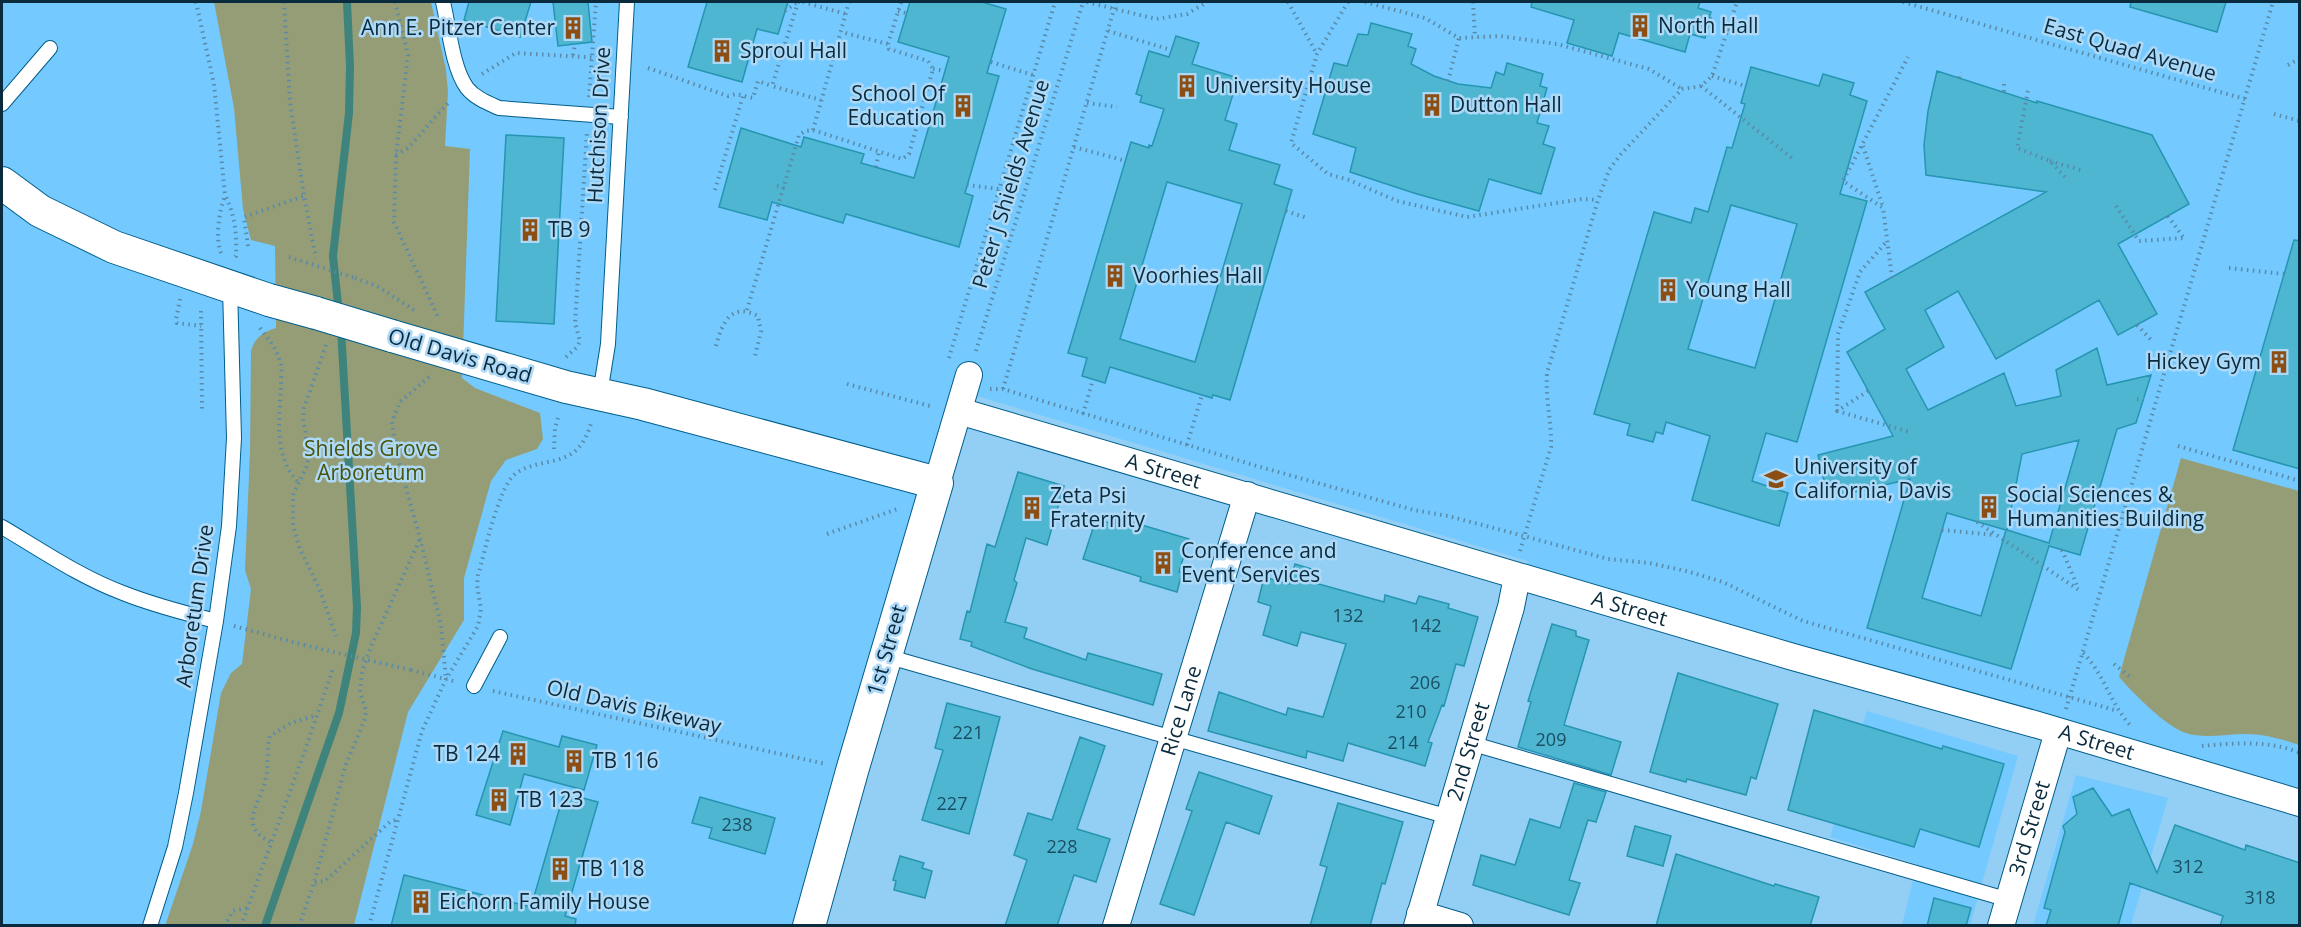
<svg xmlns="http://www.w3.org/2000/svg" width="2301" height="927" viewBox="0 0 2301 927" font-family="'Open Sans',sans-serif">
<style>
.built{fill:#74c9ff}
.green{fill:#959d76}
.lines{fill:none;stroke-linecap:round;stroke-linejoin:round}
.stream{stroke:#3e837c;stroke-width:8}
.building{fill:#4fb6d2;stroke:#2595b0;stroke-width:1.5;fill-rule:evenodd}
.service-casing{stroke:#005e8a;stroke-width:16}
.minor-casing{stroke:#005e8a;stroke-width:28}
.tertiary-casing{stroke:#005e8a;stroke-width:34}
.path{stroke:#598aa8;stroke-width:4;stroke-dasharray:1.5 4.5;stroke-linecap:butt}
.service{stroke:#fff;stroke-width:14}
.minor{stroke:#fff;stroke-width:26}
.tertiary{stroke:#fff;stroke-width:32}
.tertiary-bridge-casing{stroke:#005e8a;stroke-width:34;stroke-linecap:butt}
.path-bridge{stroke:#598aa8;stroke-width:4;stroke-dasharray:1.5 4.5;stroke-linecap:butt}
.tertiary-bridge{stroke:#fff;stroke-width:32}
.labels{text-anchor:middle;stroke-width:5;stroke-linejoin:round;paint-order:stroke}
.number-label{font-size:18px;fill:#1b4e63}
.poi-label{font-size:21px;fill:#0a2b3e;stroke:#add9f7;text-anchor:start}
.street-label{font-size:21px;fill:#0a2b3e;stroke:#add9f7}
.park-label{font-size:21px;fill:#49540a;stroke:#add9f7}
</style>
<rect width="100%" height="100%" fill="#93cef5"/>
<path class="built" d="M 2,2 L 2299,2 L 2299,797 L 1525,571 L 1528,561 L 977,396 L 820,925 L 2,926 Z
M 1867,711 L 2018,756 L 1970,925 L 1902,925 L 1917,864 L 1830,837 Z
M 2076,775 L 2168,798 L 2131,925 L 2033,926 Z"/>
<path class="green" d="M 214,2 L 431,2 L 446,70 L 448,91 L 445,146 L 470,149 L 462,378 L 475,388 L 540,413 L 543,439 L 537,449 L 506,460 L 491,481 L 464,578 L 464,620 L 408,712 L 354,925 L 165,926 L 193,844 L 201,811 L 221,693 L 231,673 L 242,664 L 251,589 L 245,570 L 250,452 L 251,351 C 255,338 262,332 276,328 L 275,246 L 251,240 L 243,209 L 234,108 Z
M 2181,458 L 2299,491 L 2299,745 C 2282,739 2264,734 2245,734 C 2226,734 2204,739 2186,733 C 2165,726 2134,694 2119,677 Z"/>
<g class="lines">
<path class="stream" d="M 339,314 L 333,256 L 349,113 L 350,66 L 347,2
M 265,926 L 339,713 L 356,633 L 357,607 L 341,329"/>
</g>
<path class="building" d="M 469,2 L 531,2 L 520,37 L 464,20 Z
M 553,2 L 588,2 L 592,42 L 558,46 Z
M 707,2 L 788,2 L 778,34 L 757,29 L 742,82 L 688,67 Z
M 910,2 L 982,2 L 1006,9 L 987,73 L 999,76 L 965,193 L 973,196 L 959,247 L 846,214 L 843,223 L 772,202 L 767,220 L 719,207 L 741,128 L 801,147 L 804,137 L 864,154 L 861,163 L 914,178 L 949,57 L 898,42 Z
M 1532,2 L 1700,2 L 1698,8 L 1711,12 L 1709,18 L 1711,18 L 1705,38 L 1690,34 L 1685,52 L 1619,33 L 1612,56 L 1567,43 L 1574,20 L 1531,7 Z
M 2131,2 L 2226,2 L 2217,32 L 2130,7 Z
M 1371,23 L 1412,34 L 1408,46 L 1416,49 L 1411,64 L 1434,76 L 1458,84 L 1491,88 L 1496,72 L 1504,75 L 1507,63 L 1543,74 L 1540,86 L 1547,88 L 1537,123 L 1549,126 L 1543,144 L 1555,148 L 1541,194 L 1489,179 L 1479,211 L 1417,194 L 1350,172 L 1356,148 L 1313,134 L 1334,63 L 1347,66 L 1358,34 L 1368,35 Z
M 1176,36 L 1199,43 L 1192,64 L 1238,78 L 1225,120 L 1237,124 L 1229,150 L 1280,165 L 1274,184 L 1292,190 L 1230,400 L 1213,395 L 1212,398 L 1110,367 L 1105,383 L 1082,376 L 1087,358 L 1068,353 L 1131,142 L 1149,148 L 1149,145 L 1152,146 L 1164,109 L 1140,102 L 1142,96 L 1136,94 L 1149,51 L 1169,57 ZM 1167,182 L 1242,204 L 1195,362 L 1120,339 Z
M 1751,67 L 1819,86 L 1823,74 L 1854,83 L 1850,95 L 1867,101 L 1840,194 L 1867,201 L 1797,442 L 1766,433 L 1752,481 L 1788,493 L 1779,526 L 1692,500 L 1710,436 L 1666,422 L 1663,434 L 1656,432 L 1653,442 L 1627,435 L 1630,424 L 1594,414 L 1654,212 L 1691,223 L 1695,208 L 1708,212 L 1727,147 L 1732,148 L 1745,104 L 1741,103 ZM 1731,205 L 1797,224 L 1755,368 L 1688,349 Z
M 1937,71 L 2037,103 L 2037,101 L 2152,135 L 2189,204 L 2118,244 L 2157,314 L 2118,335 L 2099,300 L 1996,359 L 1958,291 L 1925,310 L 1944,347 L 1906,369 L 1928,410 L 2004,373 L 2016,406 L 2061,396 L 2056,370 L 2097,348 L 2107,385 L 2151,375 L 2136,423 L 2117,429 L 2080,555 L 2049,546 L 2011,669 L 1867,628 L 1910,479 L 1828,498 L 1818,455 L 1893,436 L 1847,352 L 1885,329 L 1865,292 L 2046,192 L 1926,175 L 1924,145 L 1928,111 ZM 2079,440 L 2049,543 L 2007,530 L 2022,454 ZM 1947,513 L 2006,530 L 1981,616 L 1922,598 Z
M 506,135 L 564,138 L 554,324 L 496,321 Z
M 2294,240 L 2300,241 L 2300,469 L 2233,450 Z
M 1018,472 L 1064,486 L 1047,545 L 1026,538 L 1014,580 L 1017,583 L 1005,622 L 1027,628 L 1024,638 L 1086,660 L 1088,653 L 1162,674 L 1153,705 L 1032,669 L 971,646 L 972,642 L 960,639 L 967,611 L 970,612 L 987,544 L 995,547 Z
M 1115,517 L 1189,539 L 1179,572 L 1182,573 L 1177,592 L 1140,581 L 1141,577 L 1083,559 L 1096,519 L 1113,524 Z
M 1295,564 L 1318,571 L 1315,583 L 1384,602 L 1385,595 L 1416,604 L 1419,596 L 1449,604 L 1448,608 L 1478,617 L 1464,666 L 1456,664 L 1444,706 L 1442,705 L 1428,742 L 1432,743 L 1425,766 L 1348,743 L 1343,761 L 1307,751 L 1306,758 L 1208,731 L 1219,692 L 1286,715 L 1288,708 L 1323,717 L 1346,644 L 1301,632 L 1297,646 L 1263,635 L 1271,606 L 1258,602 L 1264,577 L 1289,584 Z
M 1552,624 L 1576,631 L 1576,636 L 1589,640 L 1564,725 L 1621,742 L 1611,775 L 1518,747 L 1531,702 L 1528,701 Z
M 1678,673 L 1778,704 L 1756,779 L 1751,777 L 1746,795 L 1687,779 L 1686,782 L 1650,772 Z
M 947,703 L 1000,717 L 969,834 L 922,820 L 943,750 L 935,748 Z
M 1814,710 L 1942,749 L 1943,746 L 2004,764 L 1979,847 L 1920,829 L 1914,847 L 1788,810 Z
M 503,731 L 559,747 L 562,736 L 597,745 L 584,790 L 524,774 L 510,825 L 476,815 Z
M 1080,737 L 1105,746 L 1077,829 L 1110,839 L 1096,882 L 1074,875 L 1057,926 L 1005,926 L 1027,860 L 1014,855 L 1028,813 L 1052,820 Z
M 1199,772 L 1272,796 L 1259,834 L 1226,822 L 1194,915 L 1160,904 L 1192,811 L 1186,809 Z
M 1574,783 L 1606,792 L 1596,822 L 1588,820 L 1569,880 L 1580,883 L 1569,915 L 1473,885 L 1481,855 L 1515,865 L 1530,819 L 1560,828 Z
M 2093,788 L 2112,816 L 2129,809 L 2157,873 L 2175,825 L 2245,850 L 2246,845 L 2300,863 L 2300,926 L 2220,926 L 2223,916 L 2130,883 L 2118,926 L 2046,926 L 2051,910 L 2044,908 L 2065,832 L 2063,826 L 2077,814 L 2073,797 Z
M 564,793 L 598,802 L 565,916 L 576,919 L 575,926 L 391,926 L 404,875 L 531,907 Z
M 700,797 L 775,818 L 765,854 L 709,838 L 712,828 L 692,823 Z
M 1338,803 L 1403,822 L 1385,884 L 1382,883 L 1370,926 L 1310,926 L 1327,867 L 1320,865 Z
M 1635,826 L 1671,836 L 1663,866 L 1627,856 Z
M 1676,854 L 1774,886 L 1775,884 L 1819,897 L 1810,926 L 1656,926 Z
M 900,856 L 924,863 L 922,868 L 932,871 L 925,898 L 894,890 L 896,881 L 893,880 Z
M 1934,898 L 1971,908 L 1966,926 L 1927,926 Z"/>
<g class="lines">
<g class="service-casing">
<path id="service" d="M 443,2 C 449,27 452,67 467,88 C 475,98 488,103 499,108 L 621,117
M 2,104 L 50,48
M 600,394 L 608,344 L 627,2
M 2,527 C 41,550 80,577 123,593 C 153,605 184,613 216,621
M 886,656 L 1449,817
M 474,686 L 500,637
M 1470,743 L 2009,900
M 150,926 L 175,847 L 186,793 L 216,621 L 229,526 L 234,438 L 230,287"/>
</g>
<g class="minor-casing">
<g id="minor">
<path id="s1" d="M 959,411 L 1793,657 L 2038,725 L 2300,803"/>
<path d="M 937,483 L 969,375"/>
<path d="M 1420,914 L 1460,926"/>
<path id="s2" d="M 1116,926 L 1247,495"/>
<path id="s3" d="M 1417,926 L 1511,607 L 1517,577"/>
<path id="s4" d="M 2001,926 L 2058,732"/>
</g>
</g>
<g class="tertiary-casing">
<path id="tertiary" d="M 2,183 L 40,211 L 114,247 L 269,300 L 316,313
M 392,336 L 566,387 L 643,404 L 937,483 L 852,771 L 809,926"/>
</g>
<path class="path" d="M 196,2 L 214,84 L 225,195 C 235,215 237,234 236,256 L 233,259
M 284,2 L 290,102 L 304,196 L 316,258
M 395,2 L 408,55 L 396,156 L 394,222 L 439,319
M 798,2 L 772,86 L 821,100
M 803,2 L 846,14
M 1087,2 L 1156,19 L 1187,14 L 1207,2
M 1288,2 L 1317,54
M 1348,2 L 1317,54 L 1291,143 L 1328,174 L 1349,180 L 1397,201 L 1467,217 L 1582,199 L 1598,200
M 1365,2 L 1425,18 L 1459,38 L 1500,36 L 1557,44 L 1649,69 L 1682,89
M 1473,2 L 1475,38
M 1903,2 L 2245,99
M 785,11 L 797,2
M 898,11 L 906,13
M 1728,29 L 1740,34
M 1108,31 L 1171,50
M 888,44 L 901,2
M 573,55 L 575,44
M 991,62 L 1033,75
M 2288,65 L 2300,58
M 648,68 L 728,96 L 736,94 L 753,98 L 758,81 L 772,86
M 933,69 L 945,71
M 482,74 L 516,53 L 602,58
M 1712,76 L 1745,86
M 1959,78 L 1960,72
M 1448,81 L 1459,38
M 2004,84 L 2004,92
M 1701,86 L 1792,158
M 2028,91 L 2017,148 L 2050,161 L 2068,180
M 589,97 L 596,2
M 1087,103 L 1117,107
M 2274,114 L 2300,121
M 813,130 L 849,2
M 1863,146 L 1883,207
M 1074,147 L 1126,161
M 396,155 L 408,148 L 448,103
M 2050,161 L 2084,171
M 876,167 L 879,151
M 967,185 L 999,189
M 777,186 L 788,189
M 715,190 L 743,96
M 2116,206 L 2139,241 L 2183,238
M 1286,211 L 1307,218
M 2168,216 L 2183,237
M 248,246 L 244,217 L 304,196
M 221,253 C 215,238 219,211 225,196
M 2229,268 L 2284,274
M 355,278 L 377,286 L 417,312
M 1892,278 L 1883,208 L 1843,181 L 1908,57
M 180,299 L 176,320 L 177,323 L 201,326
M 747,310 L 799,135 L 805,131 L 813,130 L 902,159 L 909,154 L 933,69 L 928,61 L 889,49 L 888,44 L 841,32
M 201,311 L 202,409
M 2137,325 L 2153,342
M 260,328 C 269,340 278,350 281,365 C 282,372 281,381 281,388 C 279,421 274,457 298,482
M 326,345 L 304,408 L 303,419 L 309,455 L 307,466 L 293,495 L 293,526 L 300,549 L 319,588 L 336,636
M 716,346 C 722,323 731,302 758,316 L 761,331 L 755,356
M 976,351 L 1083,2
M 566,357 L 577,347 L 580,341 L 575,323 L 587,132
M 949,358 L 1055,2
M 429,377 L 400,402 L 392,422 L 396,452 L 420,538 L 441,625 L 446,679
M 847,384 L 934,407
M 990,389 L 1003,389 L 1257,466 L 1414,510 L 1448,516 L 1524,536 L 1608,559 L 1649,563 L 1686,571 L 1723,582 L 1803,621 L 2118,711
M 1003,389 L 1116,2
M 1868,391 L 1837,411 L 1838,334 L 1860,272 L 1887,241
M 2137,399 L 2144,399
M 1837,411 L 1910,432
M 1083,414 L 1093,379
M 1187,445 L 1202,395
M 2178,446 L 2300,481
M 554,449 L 555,428 L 559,414
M 1977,522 L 2079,590
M 1942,530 L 1995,535
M 827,534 L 897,509
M 2062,550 L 2078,588
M 1520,551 L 1551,447 C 1552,422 1545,399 1547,373 L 1598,200 L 1609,170 L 1621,154 L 1682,89 L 1701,86 L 1712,76 L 1737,2
M 234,626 L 304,645
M 2083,653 C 2104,673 2110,704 2131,726
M 2114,664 L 2131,678
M 411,670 L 457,682
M 493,691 L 826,764
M 2066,709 L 2273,2
M 2202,746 C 2234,743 2270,740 2300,753
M 270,842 C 236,824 262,802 266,777 C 269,763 266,749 270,736 L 291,723 L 317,715
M 315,883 L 325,881 L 390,822 L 398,819
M 224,926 L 233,911 L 247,908
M 241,926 L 304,753 L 333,669
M 299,926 L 314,883 L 346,764 L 365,719 L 366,711 L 360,692 L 362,672 L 372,644 L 420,539
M 369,926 L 422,731 L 446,679 L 478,626 L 481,609 L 477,585 L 478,575 C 485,552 498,489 514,475 C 532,459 565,466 580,446 C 586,439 589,429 592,421"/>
<use href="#service" class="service"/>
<use href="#minor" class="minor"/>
<use href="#tertiary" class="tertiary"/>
<g class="tertiary-bridge-casing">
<path id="tertiary-bridge" d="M 316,313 L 392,336"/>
</g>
<path class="path-bridge" d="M 289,257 L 355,278
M 304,645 L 411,670"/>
<use href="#tertiary-bridge" class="tertiary-bridge"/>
</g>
<defs>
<g id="building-bare" transform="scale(1.8)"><path d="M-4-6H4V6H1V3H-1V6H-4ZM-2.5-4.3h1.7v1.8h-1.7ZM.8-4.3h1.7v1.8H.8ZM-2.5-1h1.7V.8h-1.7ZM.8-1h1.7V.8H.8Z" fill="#8c4e12" stroke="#add9f7" stroke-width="2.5" paint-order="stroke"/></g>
<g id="university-bare" transform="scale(1.8)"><path d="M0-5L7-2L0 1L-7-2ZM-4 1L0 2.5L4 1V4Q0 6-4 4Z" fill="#8c4e12" stroke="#add9f7" stroke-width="2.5" paint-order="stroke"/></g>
</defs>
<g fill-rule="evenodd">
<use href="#building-bare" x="1640" y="26"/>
<use href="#building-bare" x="573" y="28"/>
<use href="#building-bare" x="722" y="51"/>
<use href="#building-bare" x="1187" y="86"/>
<use href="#building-bare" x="1432" y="105"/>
<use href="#building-bare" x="963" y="106"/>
<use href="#building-bare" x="530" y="230"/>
<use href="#building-bare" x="1115" y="276"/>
<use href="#building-bare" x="1668" y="290"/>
<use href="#building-bare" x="2279" y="362"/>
<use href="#university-bare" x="1776" y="479"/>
<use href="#building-bare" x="1989" y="507"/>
<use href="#building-bare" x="1032" y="508"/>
<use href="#building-bare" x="1163" y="563"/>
<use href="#building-bare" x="518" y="754"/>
<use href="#building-bare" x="574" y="761"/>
<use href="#building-bare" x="499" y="800"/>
<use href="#building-bare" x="560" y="869"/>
<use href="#building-bare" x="421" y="902"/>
</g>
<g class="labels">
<g class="number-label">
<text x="1348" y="622">132</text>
<text x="1426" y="632">142</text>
<text x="1425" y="689">206</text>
<text x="1411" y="718">210</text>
<text x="968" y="739">221</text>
<text x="1551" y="746">209</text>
<text x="1403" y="749">214</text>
<text x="952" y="810">227</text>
<text x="737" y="831">238</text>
<text x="1062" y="853">228</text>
<text x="2188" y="873">312</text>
<text x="2260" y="904">318</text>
</g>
<g class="poi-label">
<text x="1658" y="33">North Hall</text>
<text x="555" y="35" text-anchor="end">Ann E. Pitzer Center</text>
<text x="740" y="58">Sproul Hall</text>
<text x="1205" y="93">University House</text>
<text x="945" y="101" text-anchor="end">School Of<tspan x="945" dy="24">Education</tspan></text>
<text x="1450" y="112">Dutton Hall</text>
<text x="548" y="237">TB 9</text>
<text x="1133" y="283">Voorhies Hall</text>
<text x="1686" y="297">Young Hall</text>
<text x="2261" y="369" text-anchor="end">Hickey Gym</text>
<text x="1794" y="474">University of<tspan x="1794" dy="24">California, Davis</tspan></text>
<text x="2007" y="502">Social Sciences &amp;<tspan x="2007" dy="24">Humanities Building</tspan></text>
<text x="1050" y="503">Zeta Psi<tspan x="1050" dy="24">Fraternity</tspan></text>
<text x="1181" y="558">Conference and<tspan x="1181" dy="24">Event Services</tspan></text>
<text x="500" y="761" text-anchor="end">TB 124</text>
<text x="592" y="768">TB 116</text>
<text x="517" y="807">TB 123</text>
<text x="578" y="876">TB 118</text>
<text x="439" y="909">Eichorn Family House</text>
</g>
<g class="street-label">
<text transform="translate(2130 50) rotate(16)" y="7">East Quad Avenue</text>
<text transform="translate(599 125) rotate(-87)" y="7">Hutchison Drive</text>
<text transform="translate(1011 184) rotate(-73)" y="7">Peter J Shields Avenue</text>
<text transform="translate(460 356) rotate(16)" y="7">Old Davis Road</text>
<text dy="7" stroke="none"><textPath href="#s1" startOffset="213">A Street</textPath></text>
<text transform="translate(195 606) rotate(-82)" y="7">Arboretum Drive</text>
<text dy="7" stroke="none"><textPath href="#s1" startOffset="699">A Street</textPath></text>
<text transform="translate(887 650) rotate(-74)" y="7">1st Street</text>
<text transform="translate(634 707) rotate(13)" y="7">Old Davis Bikeway</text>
<text dy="7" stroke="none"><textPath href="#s2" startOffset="225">Rice Lane</textPath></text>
<text dy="7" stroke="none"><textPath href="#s1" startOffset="1185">A Street</textPath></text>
<text dy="7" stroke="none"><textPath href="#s3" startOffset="182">2nd Street</textPath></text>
<text dy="7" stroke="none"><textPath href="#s4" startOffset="102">3rd Street</textPath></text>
</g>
<g class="park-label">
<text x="371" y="456">Shields Grove<tspan x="371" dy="24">Arboretum</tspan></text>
</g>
</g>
<rect width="2301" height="927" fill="none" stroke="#0a2b3e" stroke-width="6"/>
</svg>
